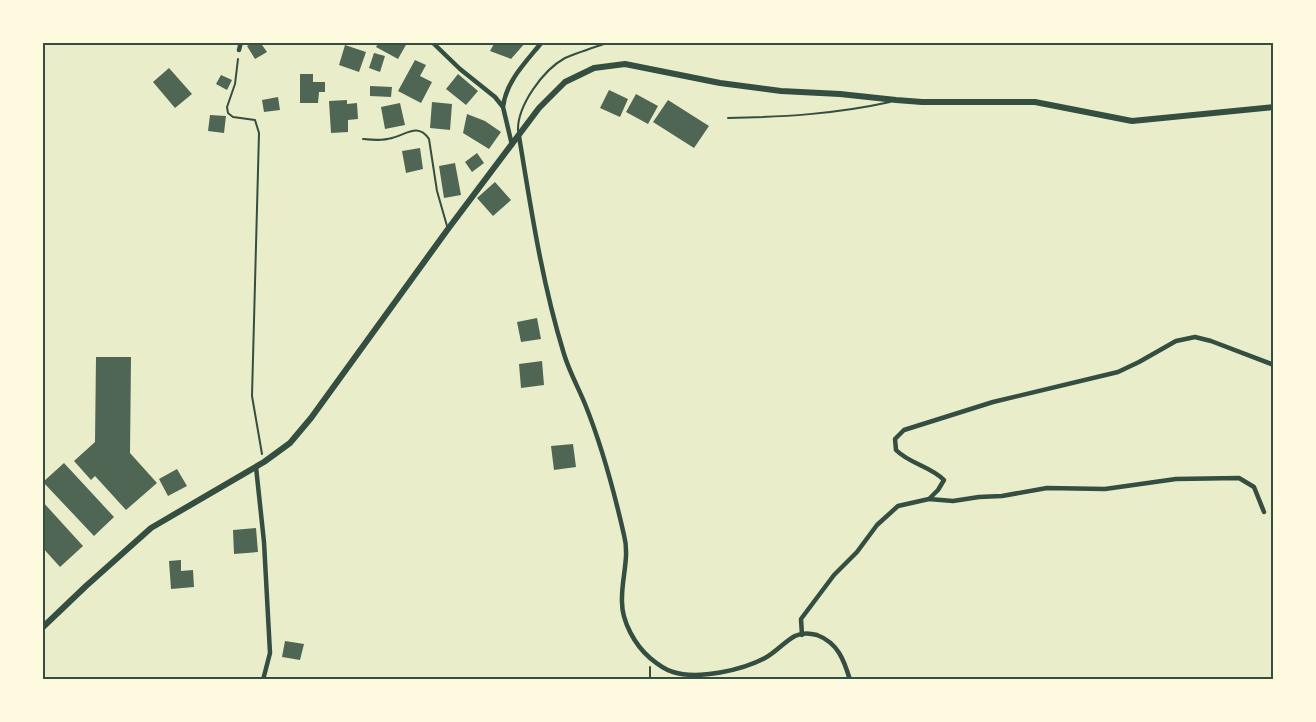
<svg xmlns="http://www.w3.org/2000/svg" width="1316" height="722" viewBox="0 0 1316 722" font-family="Lato,sans-serif">
<style>
.building{fill:#4f6655}
.lines{fill:none;stroke-linecap:round;stroke-linejoin:round}
.path{stroke:#344e41;stroke-width:2}
.service{stroke:#344e41;stroke-width:2}
.minor{stroke:#344e41;stroke-width:4.5}
.tertiary{stroke:#344e41;stroke-width:6}
.neatline{fill:none;stroke:#344e41;stroke-width:2}
</style>
<rect width="100%" height="100%" fill="#e9edc9"/>
<path class="building" d="M 254,42 L 260,42 L 267,52 L 255,59 L 247,46 Z
M 379,42 L 405,42 L 407,43 L 398,59 L 376,47 Z
M 495,42 L 526,42 L 511,59 L 490,51 Z
M 345,45 L 366,52 L 359,72 L 339,65 Z
M 374,53 L 385,56 L 380,72 L 369,68 Z
M 415,60 L 426,65 L 420,76 L 432,82 L 421,103 L 398,91 Z
M 169,68 L 192,94 L 175,108 L 153,82 Z
M 300,74 L 313,74 L 313,82 L 325,82 L 325,92 L 319,92 L 318,103 L 300,103 Z
M 458,74 L 478,91 L 466,105 L 446,89 Z
M 221,75 L 232,80 L 227,90 L 216,84 Z
M 370,86 L 392,87 L 391,97 L 370,96 Z
M 609,90 L 628,99 L 620,117 L 600,108 Z
M 636,94 L 658,106 L 648,124 L 626,112 Z
M 278,97 L 280,110 L 264,112 L 262,100 Z
M 347,100 L 347,104 L 357,103 L 358,119 L 348,120 L 348,132 L 331,133 L 329,101 Z
M 668,100 L 709,126 L 694,148 L 653,122 Z
M 432,102 L 452,104 L 450,130 L 430,128 Z
M 400,103 L 405,125 L 385,129 L 381,107 Z
M 467,114 L 485,121 L 501,132 L 489,149 L 463,133 Z
M 210,115 L 226,116 L 224,133 L 208,131 Z
M 420,148 L 423,169 L 406,173 L 402,151 Z
M 477,153 L 484,163 L 472,172 L 465,162 Z
M 455,163 L 461,195 L 444,198 L 439,166 Z
M 495,182 L 511,200 L 493,216 L 477,198 Z
M 537,318 L 541,339 L 521,342 L 517,322 Z
M 96,357 L 131,357 L 130,453 L 157,483 L 126,510 L 95,476 L 91,480 L 74,461 L 95,442 Z
M 542,361 L 544,385 L 521,388 L 519,364 Z
M 573,444 L 576,467 L 554,470 L 551,446 Z
M 64,463 L 114,517 L 94,536 L 43,482 Z
M 177,469 L 187,486 L 168,496 L 159,479 Z
M 42,501 L 83,546 L 60,567 L 42,547 Z
M 256,528 L 258,552 L 234,554 L 233,530 Z
M 181,560 L 181,571 L 193,570 L 194,587 L 171,589 L 169,561 Z
M 285,641 L 304,644 L 300,660 L 282,657 Z"/>
<g class="lines">
<path class="path" d="M 238,59 L 235,84 L 227,107 L 228,113 L 233,117 L 255,120 L 259,133 L 252,396 L 262,454
M 650,680 L 650,667"/>
<path class="service" d="M 728,118 C 783,117 836,114 890,102
M 518,131 C 517,106 543,70 565,58 C 579,52 595,47 610,42
M 363,139 C 373,140 382,141 392,138 C 407,134 418,123 429,139 L 437,191 L 447,226"/>
<path class="minor" d="M 432,42 L 460,69 L 495,97 L 503,107 L 512,145
M 239,50 L 241,42
M 503,107 C 506,81 526,62 542,42
M 519,136 C 531,209 542,283 564,354 C 569,371 578,387 585,404 C 602,446 614,491 624,535 C 630,558 621,579 622,602 C 622,622 635,645 650,658 C 656,663 665,670 673,672 C 698,680 743,670 765,658 C 776,652 784,642 795,636 C 801,633 810,633 817,635 C 838,643 844,660 850,680
M 256,467 L 264,542 L 270,653 L 263,680
M 929,499 L 953,501 L 979,497 L 1002,496 L 1047,488 L 1105,489 L 1176,479 L 1239,478 L 1254,487 L 1264,512
M 802,635 L 801,619 L 834,575 L 857,552 L 877,525 L 898,506 L 929,499 L 938,490 L 944,480 C 930,466 910,464 896,450 L 895,439 L 904,430 L 993,402 L 1118,372 L 1139,362 L 1176,341 L 1195,337 L 1211,341 L 1274,365"/>
<path class="tertiary" d="M 42,628 L 86,586 L 151,528 L 264,462 L 290,443 L 311,418 L 448,229 L 539,108 L 565,82 L 594,68 L 625,64 L 720,83 L 781,91 L 840,94 L 896,100 L 922,102 L 1035,102 L 1132,121 L 1274,107"/>
</g>
<rect width="1316" height="722" fill="none" stroke="#fefae0" stroke-width="87"/>
<rect x="44" y="44" width="1228" height="634" class="neatline"/>
</svg>
